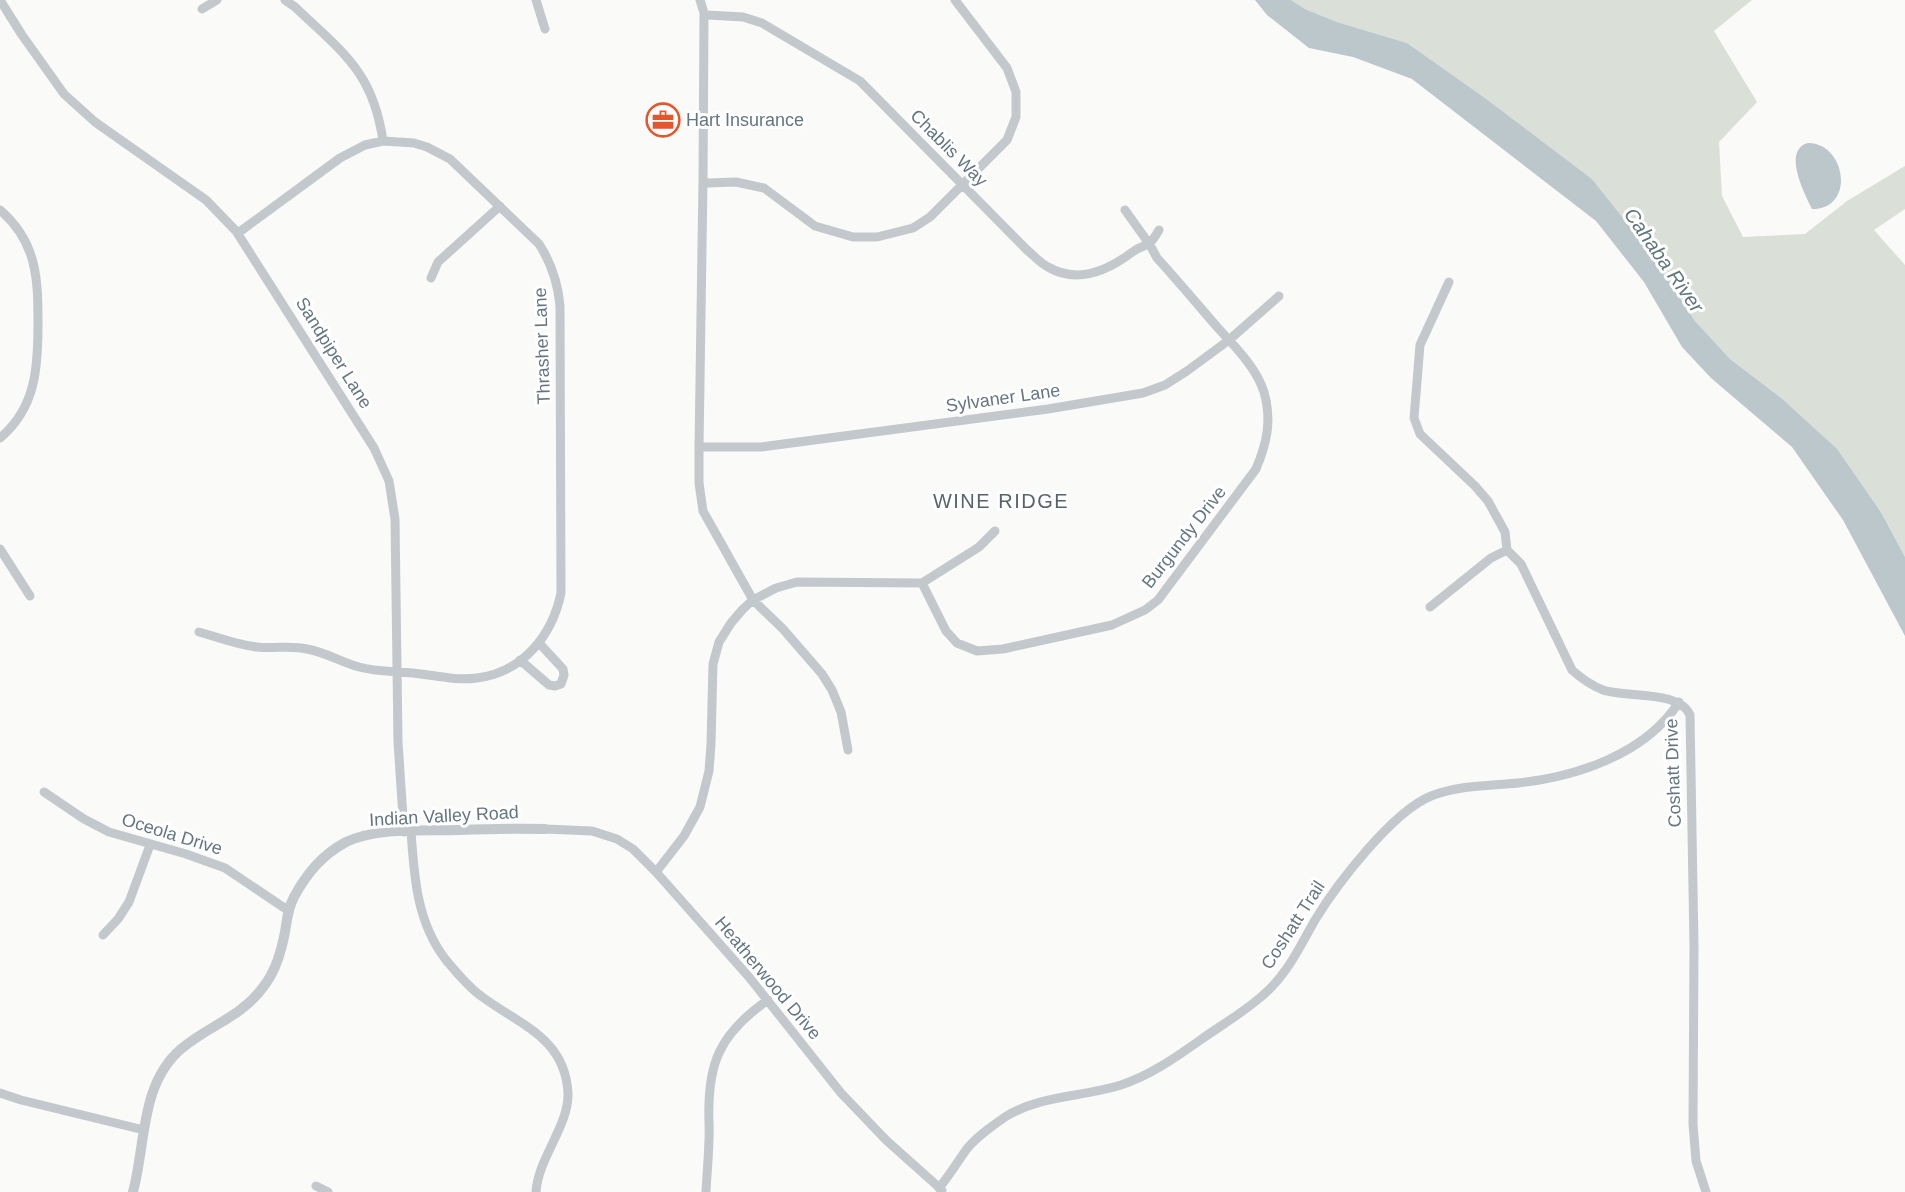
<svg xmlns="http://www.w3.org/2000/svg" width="1905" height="1192" viewBox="0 0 1905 1192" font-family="Arial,sans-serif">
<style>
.green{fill:#dadfd7}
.water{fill:#bbc7cb}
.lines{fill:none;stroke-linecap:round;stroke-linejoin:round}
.minor{stroke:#c3c8cc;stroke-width:9}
.tertiary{stroke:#c3c8cc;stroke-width:10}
.labels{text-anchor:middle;stroke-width:6;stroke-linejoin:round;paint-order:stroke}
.poi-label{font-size:18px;fill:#657683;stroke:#fff;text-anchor:start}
.street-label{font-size:18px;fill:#657683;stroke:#fff}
.water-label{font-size:20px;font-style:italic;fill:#60757c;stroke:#fff}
.neighbourhood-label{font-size:20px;letter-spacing:1.5px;fill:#57646e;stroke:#fff}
</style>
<rect width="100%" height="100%" fill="#fafaf8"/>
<path class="green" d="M 1291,0 L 1752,0 L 1714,31 L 1757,102 L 1719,142 L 1722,196 L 1743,237 L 1805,234 L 1847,201 L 1905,166 L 1905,209 L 1874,230 L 1905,265 L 1905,557 L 1882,514 L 1780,397 L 1730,359 L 1695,321 L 1651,253 L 1592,179 L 1485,98 L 1407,43 L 1337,22 L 1305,9 Z"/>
<path class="water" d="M 1255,0 L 1291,0 L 1305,9 L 1337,22 L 1407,43 L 1485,98 L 1592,179 L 1651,253 L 1695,321 L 1730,359 L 1780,397 L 1837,449 L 1882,514 L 1905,557 L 1905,636 L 1843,520 L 1792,447 L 1711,378 L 1682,347 L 1644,282 L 1596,221 L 1412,79 L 1353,57 L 1309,48 L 1267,15 Z
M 1808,143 C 1846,143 1856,209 1812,209 C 1804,193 1782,150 1808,143 Z"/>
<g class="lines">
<path class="minor" d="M 0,0 L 22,35 L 64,94 L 95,122 L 206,200 L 236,231 L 374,448 L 389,481 L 395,519 L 398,742 L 404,832
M 285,0 L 295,7 C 342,52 373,71 383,141
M 536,0 L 545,29
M 700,0 L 704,13 L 703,181 L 699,447 L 699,483 L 703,511 L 753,600 L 783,629 L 822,674 L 832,690 L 841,712 L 848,750
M 202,9 L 217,0
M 704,13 L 707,15 L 743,17 L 762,23 L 860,81 L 1026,249 C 1033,255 1040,263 1048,267 C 1077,284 1107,271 1131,253 C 1147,241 1147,251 1159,230
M 703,181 L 708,183 L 736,182 L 764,188 L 815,226 L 853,237 L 877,237 L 913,228 L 930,217 L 1007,140 L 1016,117 L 1016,92 L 1007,68 L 955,0
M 0,210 C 37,242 38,278 38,324 C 38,367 36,408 0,438
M 431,278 L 438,262 L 500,206
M 1449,282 L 1420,345 L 1414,418 L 1420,434 L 1475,486 L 1488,501 L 1505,532 L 1507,550 L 1521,564 L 1572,670 C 1582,679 1590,685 1603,690 C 1626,698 1680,690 1690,715 L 1694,946 L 1693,1124 L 1696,1161 L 1706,1192
M 699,447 L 761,447 L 1048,409 L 1143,393 L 1165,385 L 1187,371 L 1229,340 L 1279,296
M 0,549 L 30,596
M 922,583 L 946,631 L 957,643 L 977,651 L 1003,649 L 1112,625 L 1145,610 L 1158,600 L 1256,469 C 1267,443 1272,420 1264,392 C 1256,367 1235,347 1218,328 C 1198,305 1178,281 1157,258 L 1150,245 L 1125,210
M 1430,607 L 1491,558 L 1507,550
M 199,632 C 218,637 237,645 257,647 C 274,649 290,645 307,649 C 325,652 341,662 359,667 C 377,672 395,671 413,673 C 434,675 455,681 477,678 C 523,672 552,636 561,593 L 560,306 C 558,283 552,264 539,244 L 450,159 L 427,147 L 414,143 L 383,141 L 365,145 L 340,158 L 238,233
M 520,660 L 549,685 L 555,686 L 561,684 L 564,675 L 563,669 L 540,644
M 44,792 L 84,819 L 109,832 L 186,854 L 225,868 L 289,911
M 545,829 L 592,831 L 617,839 L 633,849 L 656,872 L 749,977 L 841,1093 L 886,1140 L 942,1190
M 411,831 C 414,877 417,923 446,960 C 457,973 468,987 481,996 C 520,1025 565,1038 568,1093 C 569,1126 538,1158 536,1192
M 656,872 L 684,836 L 700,807 L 709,771 L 711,744 L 713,664 L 719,642 L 731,623 L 743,609 L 753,600 L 776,588 L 797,582 L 922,583 L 979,547 L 995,531
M 103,935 L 118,919 L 129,902 L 150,845
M 0,1093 L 21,1100 L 144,1130
M 316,1186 L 328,1192
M 939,1188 C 949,1176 957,1163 966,1150 C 976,1137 992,1126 1005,1117 C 1040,1095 1083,1097 1121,1085 C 1152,1075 1179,1055 1206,1036 C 1225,1023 1245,1011 1262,996 C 1287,975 1299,948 1315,920 C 1337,884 1392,812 1431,796 C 1460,785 1487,786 1518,783 C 1576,777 1646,754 1679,702
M 706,1192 C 707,1169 710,1145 709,1122 C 707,1064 719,1034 768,1000"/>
<path class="tertiary" d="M 133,1192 C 146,1144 140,1084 181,1049 C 209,1025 241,1018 264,986 C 276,970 281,952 285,932 C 287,919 288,908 294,897 C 307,873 322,855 346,842 C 378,827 424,831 459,830 C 487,829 516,828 545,829"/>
</g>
<defs>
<g id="office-ring" transform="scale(1.725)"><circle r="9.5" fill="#fff" stroke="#e4572e" stroke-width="1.5"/><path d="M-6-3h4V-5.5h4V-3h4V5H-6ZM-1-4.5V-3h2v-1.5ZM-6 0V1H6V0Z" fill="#e4572e"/></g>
</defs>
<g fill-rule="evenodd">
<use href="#office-ring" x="663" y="120"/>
</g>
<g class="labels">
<g class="poi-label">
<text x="686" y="126">Hart Insurance</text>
</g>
<g class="street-label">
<text transform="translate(949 148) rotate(45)" y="6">Chablis Way</text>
<text transform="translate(542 346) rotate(-92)" y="6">Thrasher Lane</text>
<text transform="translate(334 353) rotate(58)" y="6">Sandpiper Lane</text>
<text transform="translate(1003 398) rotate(-8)" y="6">Sylvaner Lane</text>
<text transform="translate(1184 537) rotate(-52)" y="6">Burgundy Drive</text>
<text transform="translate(1673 773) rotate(-92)" y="6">Coshatt Drive</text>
<text transform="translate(444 816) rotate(-3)" y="6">Indian Valley Road</text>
<text transform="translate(172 834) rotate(17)" y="6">Oceola Drive</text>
<text transform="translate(1293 925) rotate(-57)" y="6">Coshatt Trail</text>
<text transform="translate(768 978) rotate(50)" y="6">Heatherwood Drive</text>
</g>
<g class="water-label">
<text transform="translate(1664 260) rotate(55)" y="7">Cahaba River</text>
</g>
<g class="neighbourhood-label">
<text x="1001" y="508">WINE RIDGE</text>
</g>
</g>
</svg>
